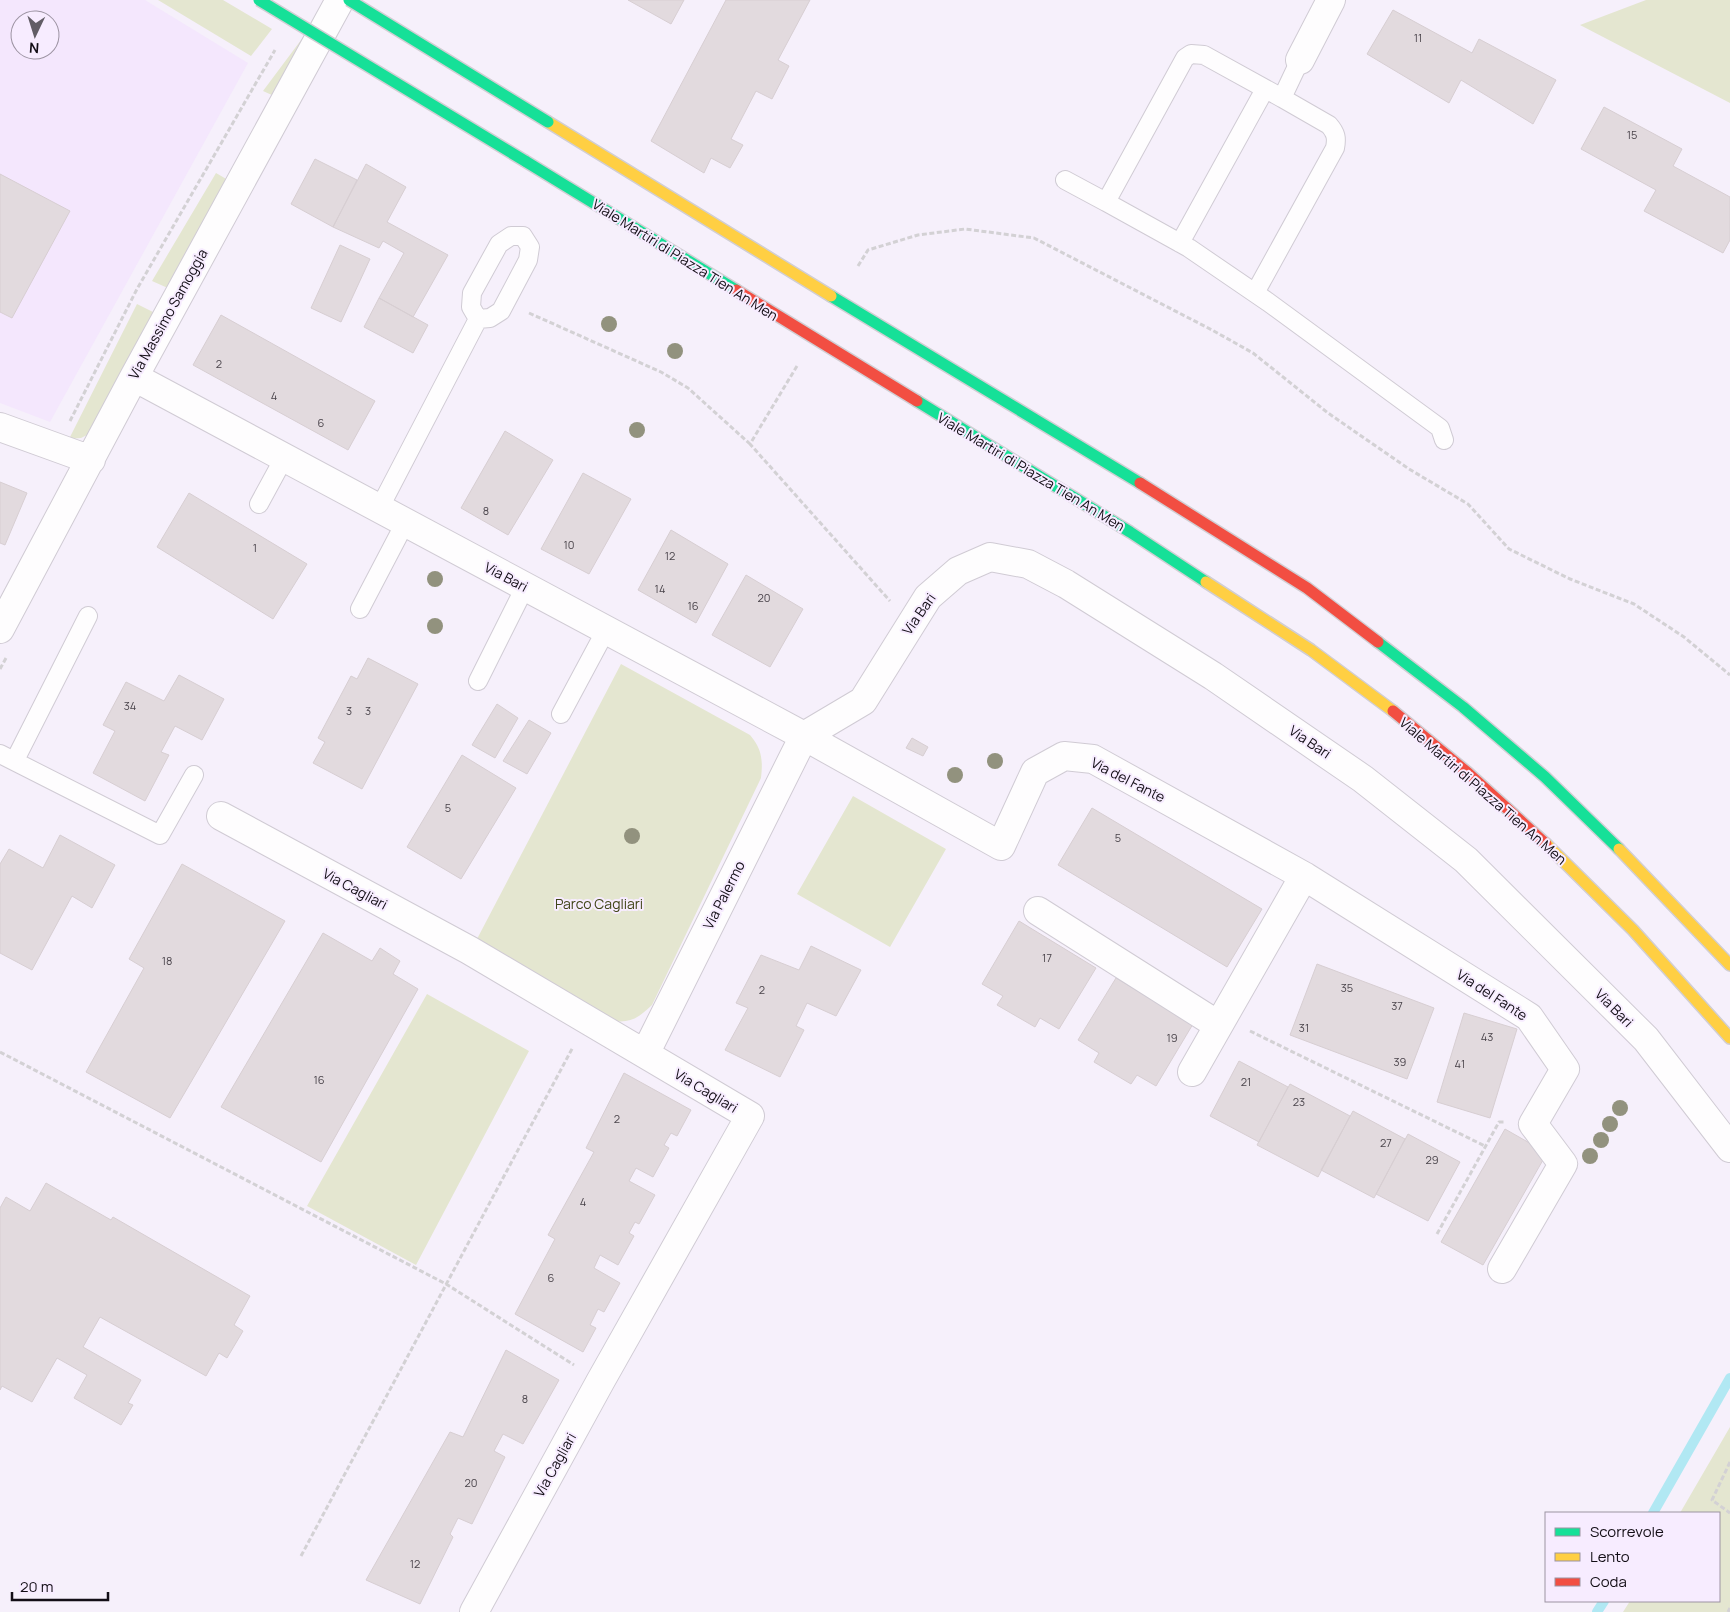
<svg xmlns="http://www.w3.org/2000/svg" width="1730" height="1612" viewBox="0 0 1730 1612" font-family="Manrope,sans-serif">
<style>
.built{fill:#f4e7fd;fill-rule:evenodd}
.green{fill:#e4e6d0}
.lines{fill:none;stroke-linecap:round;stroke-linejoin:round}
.stream{stroke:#b1e8f3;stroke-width:10}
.building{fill:#e2dade;stroke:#d7ced2}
.lane-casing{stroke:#d0cbd4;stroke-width:20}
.street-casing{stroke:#d0cbd4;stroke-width:30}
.fast-casing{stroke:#d1ced3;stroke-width:14}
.slow-casing{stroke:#d1ced3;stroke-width:14}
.jam-casing{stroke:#d1ced3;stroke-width:14}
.path{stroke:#d3d1d4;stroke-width:3;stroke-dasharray:5 2.5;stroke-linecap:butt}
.lane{stroke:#fefdfe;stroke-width:18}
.street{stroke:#fefdfe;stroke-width:28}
.fast{stroke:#16e098;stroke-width:11}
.slow{stroke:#ffcf43;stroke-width:11}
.jam{stroke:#f24e42;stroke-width:11}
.fast-bridge-casing{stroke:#d1ced3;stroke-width:14;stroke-linecap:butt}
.fast-bridge{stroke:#16e098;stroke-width:11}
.tree{fill:#92927e}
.labels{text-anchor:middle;stroke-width:4;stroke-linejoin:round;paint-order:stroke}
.number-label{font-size:11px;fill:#49434a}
.street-label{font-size:14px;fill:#130e16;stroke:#f7ecff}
.park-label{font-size:14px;fill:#404518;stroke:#f7ecff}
</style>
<rect width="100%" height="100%" fill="#f6f0fb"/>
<path class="built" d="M 0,0 L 145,0 L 248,63 L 50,422 L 0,403 ZM 20,20 L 50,20 L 50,50 L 20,50 Z"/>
<path class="green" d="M 158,0 L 223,0 L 272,29 L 251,56 Z
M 1646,0 L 1730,0 L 1730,103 L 1580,25 Z
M 313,24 L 274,96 L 263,91 Z
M 216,173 L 228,180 L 170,289 L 152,281 Z
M 137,304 L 157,314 L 91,433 L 81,438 L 69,439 Z
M 621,664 L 750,735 C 762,749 763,760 761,778 L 652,1005 C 636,1020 629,1024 607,1020 L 477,939 Z
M 853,796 L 946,849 L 890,947 L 797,894 Z
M 427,994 L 529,1051 L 416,1265 L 307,1206 Z
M 1730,1427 L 1730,1612 L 1623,1612 L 1630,1601 L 1719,1601 L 1719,1513 L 1680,1513 Z"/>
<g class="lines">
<path class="stream" d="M 1653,1513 L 1730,1378
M 1597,1612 L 1604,1601"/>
</g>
<path class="building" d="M 628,0 L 684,0 L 671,24 Z
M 726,0 L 810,0 L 778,60 L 789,66 L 772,99 L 756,91 L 731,139 L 743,145 L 730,168 L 711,158 L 704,173 L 651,141 Z
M 1393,10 L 1472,53 L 1479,39 L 1556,80 L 1533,124 L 1461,80 L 1449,103 L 1367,54 Z
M 1604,107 L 1682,149 L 1673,166 L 1730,197 L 1730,240 L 1723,253 L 1644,211 L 1656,190 L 1581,149 Z
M 315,159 L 357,180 L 333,227 L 291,204 Z
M 366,164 L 406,187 L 387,222 L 448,255 L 413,317 L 379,298 L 404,253 L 383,241 L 379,248 L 333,227 Z
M 0,174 L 70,211 L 12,318 L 0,312 Z
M 340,245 L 370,259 L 341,322 L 311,308 Z
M 379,298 L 428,325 L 413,353 L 364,327 Z
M 221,315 L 375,401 L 348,450 L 193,365 Z
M 505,431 L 553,460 L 508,535 L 461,508 Z
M 583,473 L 631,499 L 589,574 L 541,549 Z
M 0,482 L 27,493 L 5,545 L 0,543 Z
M 189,493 L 307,564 L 273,619 L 157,547 Z
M 671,530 L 728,564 L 696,623 L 638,590 Z
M 746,575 L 803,609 L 770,667 L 712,635 Z
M 368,658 L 418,684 L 362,789 L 313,763 L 325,742 L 318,738 L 351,676 L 357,679 Z
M 179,675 L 224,699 L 202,740 L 175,726 L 161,752 L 169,755 L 145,801 L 93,773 L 115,731 L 103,725 L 126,682 L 164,701 Z
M 497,704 L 518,718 L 495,758 L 472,745 Z
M 529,720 L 551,733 L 527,774 L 503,761 Z
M 912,738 L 928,747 L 923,756 L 906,748 Z
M 462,755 L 516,788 L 461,879 L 407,847 Z
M 1092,808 L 1262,909 L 1227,967 L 1058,865 Z
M 60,835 L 115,865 L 92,908 L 72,896 L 32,970 L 0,953 L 0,864 L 9,849 L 43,868 Z
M 182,864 L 285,921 L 170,1118 L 86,1072 L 144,968 L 129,959 Z
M 1019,921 L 1096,968 L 1059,1029 L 1040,1018 L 1035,1027 L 997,1005 L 1003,996 L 982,984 Z
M 323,933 L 372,961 L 380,948 L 400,961 L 393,974 L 418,989 L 321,1162 L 221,1107 Z
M 811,946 L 861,970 L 836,1016 L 807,1003 L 796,1026 L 804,1030 L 780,1077 L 725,1050 L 748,1008 L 736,1003 L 761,955 L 799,970 Z
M 1317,964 L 1434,1008 L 1407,1079 L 1290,1035 Z
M 1116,978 L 1193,1024 L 1156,1086 L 1137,1075 L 1131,1084 L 1094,1062 L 1099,1053 L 1078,1040 Z
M 1464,1013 L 1517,1029 L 1490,1118 L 1437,1102 Z
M 1239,1061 L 1288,1087 L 1259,1142 L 1210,1116 Z
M 624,1073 L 691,1110 L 677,1136 L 671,1133 L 664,1145 L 669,1148 L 653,1177 L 636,1168 L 629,1181 L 655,1195 L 639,1224 L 635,1222 L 629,1233 L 634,1236 L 618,1265 L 600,1255 L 594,1268 L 620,1283 L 604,1312 L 598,1309 L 590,1325 L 596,1328 L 583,1352 L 515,1314 L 555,1239 L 548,1235 L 594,1152 L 586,1148 Z
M 1290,1084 L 1350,1116 L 1318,1177 L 1257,1145 Z
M 1353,1111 L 1405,1139 L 1374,1198 L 1321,1170 Z
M 1505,1129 L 1547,1153 L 1483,1265 L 1441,1242 Z
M 1408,1134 L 1460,1162 L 1428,1221 L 1376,1194 Z
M 46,1183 L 111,1220 L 113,1217 L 250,1296 L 234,1325 L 243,1331 L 227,1358 L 219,1353 L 206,1376 L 100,1317 L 83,1347 L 141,1380 L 128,1403 L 133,1405 L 121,1425 L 74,1398 L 87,1375 L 57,1358 L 32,1402 L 2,1386 L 0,1390 L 0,1208 L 6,1197 L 30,1211 Z
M 506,1350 L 559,1380 L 523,1444 L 503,1434 L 494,1451 L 505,1457 L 472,1524 L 458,1518 L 450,1534 L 453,1537 L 420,1604 L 366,1580 L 450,1432 L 463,1437 Z"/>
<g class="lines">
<g class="lane-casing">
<path id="lane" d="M 1300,60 L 1282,98 L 1204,55 L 1191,54 L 1185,58 L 1106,202 L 1189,248 L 1268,302 L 1440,428 L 1444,440
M 1065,180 L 1106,202
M 1180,243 L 1265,89
M 1255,293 L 1335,148 C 1337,138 1336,133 1329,125 L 1282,98
M 259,504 L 284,458
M 379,509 L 478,319 L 471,307 L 472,293 L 499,244 L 511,236 L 523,236 L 530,247 L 528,260 L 501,311 L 490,318 L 478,319
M 360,609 L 405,523
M 478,681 L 525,587
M 561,714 L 606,630
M 0,754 L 160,835 L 194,775
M 15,760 L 88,616"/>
</g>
<g class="street-casing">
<path id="street" d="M 1300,60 L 1331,0
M 134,377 L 804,736 L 1001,846 L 1035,772 L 1064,756 L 1093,759 L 1304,876 L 1529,1017 L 1565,1069 L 1533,1124 L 1563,1164 L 1502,1269
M 0,427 L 91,460
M 0,629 L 134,377 L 340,0
M 804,736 L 863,701 L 928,597 L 958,571 L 990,557 L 1028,564 L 1066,584 L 1213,676 L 1363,779 L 1466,860 L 1646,1039 L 1730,1148
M 221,816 L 469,950 L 750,1116 L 600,1382 L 474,1612
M 1038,911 L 1218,1025
M 645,1054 L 804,736
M 1192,1072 L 1304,876"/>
</g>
<g class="fast-casing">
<path id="fast" d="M 525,161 L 736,290
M 831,296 L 1140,483
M 917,401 L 1130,532 L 1206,582
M 1378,642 L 1463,707 L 1545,777 L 1619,849"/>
</g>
<g class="slow-casing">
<path id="slow" d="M 548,122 L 831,296
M 1206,582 L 1311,650 L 1393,711
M 1546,844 L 1633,930 L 1730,1038
M 1619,849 L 1730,965"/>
</g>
<g class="jam-casing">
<path id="jam" d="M 736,290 L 917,401
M 1140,483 L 1307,588 L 1378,642
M 1393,711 L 1468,773 L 1546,844"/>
</g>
<path class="path" d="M 858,266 L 868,250 L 918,235 L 965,229 L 1034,238 L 1212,330 L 1253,353 L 1328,413 L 1409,469 L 1468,504 L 1509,549 L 1570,579 L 1634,604 L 1684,637 L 1730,675
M 529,313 L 661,372 L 688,388 L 750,444
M 797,366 L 750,444 L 890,601
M 70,421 L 137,289 L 275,50
M 0,669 L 6,658
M 1250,1031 L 1485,1146
M 0,1052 L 446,1284 L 574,1365
M 1437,1234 L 1499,1122 L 1504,1122
M 1730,1462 L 1712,1500 L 1730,1513
M 301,1556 L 573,1047
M 1728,1612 L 1730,1608"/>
<use href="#lane" class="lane"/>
<use href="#street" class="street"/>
<use href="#fast" class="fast"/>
<use href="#slow" class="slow"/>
<use href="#jam" class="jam"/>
<g class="fast-bridge-casing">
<path id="fast-bridge" d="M 259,0 L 525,161
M 349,0 L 548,122"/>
</g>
<use href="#fast-bridge" class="fast-bridge"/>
</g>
<g class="tree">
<circle cx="609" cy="324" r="8"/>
<circle cx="675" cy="351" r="8"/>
<circle cx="637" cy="430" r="8"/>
<circle cx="435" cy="579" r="8"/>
<circle cx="435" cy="626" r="8"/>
<circle cx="995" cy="761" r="8"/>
<circle cx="955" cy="775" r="8"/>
<circle cx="632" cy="836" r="8"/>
<circle cx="1620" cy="1108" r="8"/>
<circle cx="1610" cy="1124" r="8"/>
<circle cx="1601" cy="1140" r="8"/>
<circle cx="1590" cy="1156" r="8"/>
</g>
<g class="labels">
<g class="number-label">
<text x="1418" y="42">11</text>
<text x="1632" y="139">15</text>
<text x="219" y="368">2</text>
<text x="274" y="400">4</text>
<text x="321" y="427">6</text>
<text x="486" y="515">8</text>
<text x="569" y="549">10</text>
<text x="255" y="552">1</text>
<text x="670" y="560">12</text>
<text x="660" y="593">14</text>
<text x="764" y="602">20</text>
<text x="693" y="610">16</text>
<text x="130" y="710">34</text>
<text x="349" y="715">3</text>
<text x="368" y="715">3</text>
<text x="448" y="812">5</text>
<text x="1118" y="842">5</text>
<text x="1047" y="962">17</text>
<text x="167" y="965">18</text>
<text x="1347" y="992">35</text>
<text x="762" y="994">2</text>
<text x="1397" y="1010">37</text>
<text x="1304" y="1032">31</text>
<text x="1487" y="1041">43</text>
<text x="1172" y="1042">19</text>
<text x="1400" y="1066">39</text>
<text x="1460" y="1068">41</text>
<text x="319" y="1084">16</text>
<text x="1246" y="1086">21</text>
<text x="1299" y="1106">23</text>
<text x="617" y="1123">2</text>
<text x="1386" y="1147">27</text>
<text x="1432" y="1164">29</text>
<text x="583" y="1206">4</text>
<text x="551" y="1282">6</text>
<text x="525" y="1403">8</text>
<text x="471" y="1487">20</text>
<text x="415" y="1568">12</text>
</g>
<g class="street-label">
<text transform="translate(685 260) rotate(32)" y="5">Viale Martiri di Piazza Tien An Men</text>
<text transform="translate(168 314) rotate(-61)" y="5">Via Massimo Samoggia</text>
<text transform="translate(1031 472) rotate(31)" y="5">Viale Martiri di Piazza Tien An Men</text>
<text transform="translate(506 577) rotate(28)" y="5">Via Bari</text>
<text transform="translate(919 614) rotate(-55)" y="5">Via Bari</text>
<text transform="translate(1310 742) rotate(34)" y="5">Via Bari</text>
<text transform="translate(1128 780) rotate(27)" y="5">Via del Fante</text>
<text transform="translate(1483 791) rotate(41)" y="5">Viale Martiri di Piazza Tien An Men</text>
<text transform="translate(355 889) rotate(28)" y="5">Via Cagliari</text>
<text transform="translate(724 895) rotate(-63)" y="5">Via Palermo</text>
<text transform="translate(1492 995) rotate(33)" y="5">Via del Fante</text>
<text transform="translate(1614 1008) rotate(45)" y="5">Via Bari</text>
<text transform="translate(706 1091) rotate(31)" y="5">Via Cagliari</text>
<text transform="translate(555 1465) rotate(-61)" y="5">Via Cagliari</text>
</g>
<g class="park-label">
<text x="599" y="909">Parco Cagliari</text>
</g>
</g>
<rect x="1545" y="1512" width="175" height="90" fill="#f7ecff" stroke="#9c93a2"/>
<rect x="1555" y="1528" width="25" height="8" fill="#16e098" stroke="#9c93a2"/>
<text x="1590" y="1537" font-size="15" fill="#130e16">Scorrevole</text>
<rect x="1555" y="1553" width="25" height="8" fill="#ffcf43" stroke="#9c93a2"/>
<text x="1590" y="1562" font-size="15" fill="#130e16">Lento</text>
<rect x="1555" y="1578" width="25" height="8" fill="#f24e42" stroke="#9c93a2"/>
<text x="1590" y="1587" font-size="15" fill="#130e16">Coda</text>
<g transform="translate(35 35) rotate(184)"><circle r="24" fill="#f7ecff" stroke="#9c93a2"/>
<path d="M0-4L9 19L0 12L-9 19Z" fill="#625d66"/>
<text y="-8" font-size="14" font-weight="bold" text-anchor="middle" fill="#130e16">N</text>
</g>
<path d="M12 1592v8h96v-8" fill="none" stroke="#130e16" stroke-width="2.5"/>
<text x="20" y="1592" font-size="15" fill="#130e16" stroke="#f7ecff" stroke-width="4" paint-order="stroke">20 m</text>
</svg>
